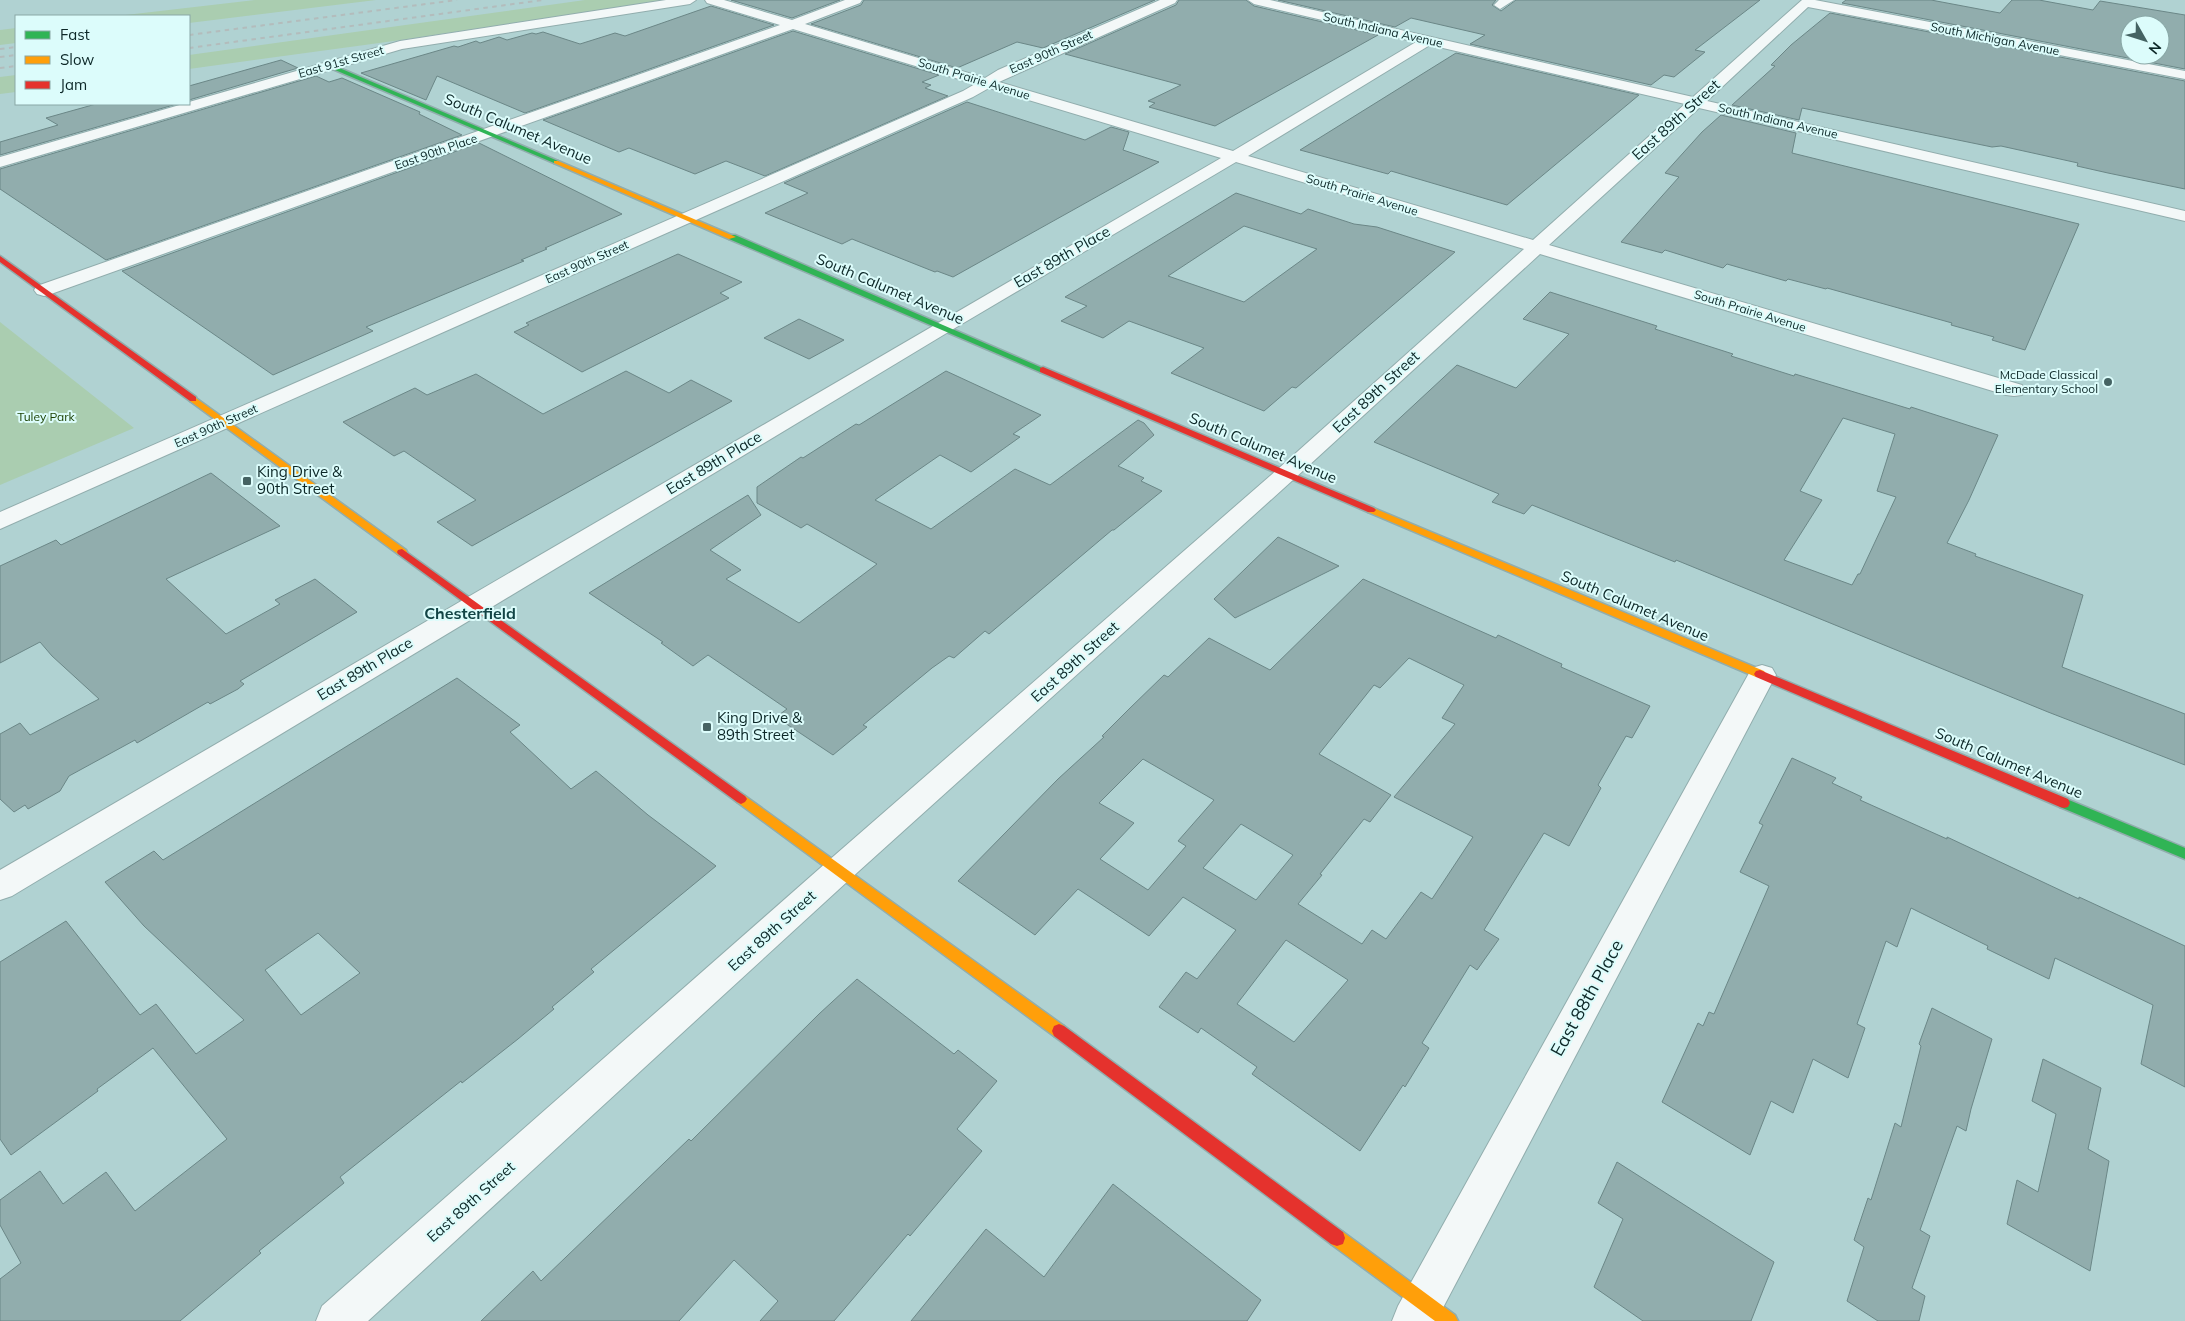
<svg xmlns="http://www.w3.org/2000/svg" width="2185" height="1321" viewBox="0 0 2185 1321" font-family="Mulish,sans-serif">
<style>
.green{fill:#aacdb0}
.building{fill:#91adad;stroke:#6b8787;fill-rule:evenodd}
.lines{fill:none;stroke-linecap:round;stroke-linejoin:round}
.street-casing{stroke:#91adad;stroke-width:2}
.fast-casing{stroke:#91adad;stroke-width:3}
.slow-casing{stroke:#91adad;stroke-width:3}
.jam-casing{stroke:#91adad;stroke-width:3}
.street{fill:#f3f8f8;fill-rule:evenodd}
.fast{fill:#30b455;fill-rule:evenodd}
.slow{fill:#ff9f0a;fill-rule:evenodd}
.jam{fill:#e5322d;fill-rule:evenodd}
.rail{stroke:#b3bcbc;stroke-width:2;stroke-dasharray:4.5 4.5;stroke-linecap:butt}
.poi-dot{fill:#456363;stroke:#dcfcfb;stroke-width:2}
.labels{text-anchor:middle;stroke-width:4;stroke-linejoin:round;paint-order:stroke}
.far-street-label{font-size:12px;fill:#0c2727;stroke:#dcfcfb}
.far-poi-label{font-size:12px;fill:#0c2727;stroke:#dcfcfb;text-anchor:end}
.far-park-label{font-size:12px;fill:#1d4204;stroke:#dcfcfb}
.street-label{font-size:15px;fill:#0c2727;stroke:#dcfcfb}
.poi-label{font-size:15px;fill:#0c2727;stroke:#dcfcfb;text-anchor:start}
.neighbourhood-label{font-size:16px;font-weight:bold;fill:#124445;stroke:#dcfcfb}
.near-street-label{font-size:18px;fill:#0c2727;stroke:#dcfcfb}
</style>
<rect width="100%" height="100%" fill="#b0d2d2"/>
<path class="green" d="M 255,0 L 376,0 L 189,23 L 189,16 L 117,16 Z
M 585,0 L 666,0 L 394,41 L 189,69 L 189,55 Z
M 16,28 L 16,43 L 0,45 L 0,30 Z
M 16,75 L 16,92 L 0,94 L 0,77 Z
M 0,322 L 134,428 L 0,485 Z"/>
<path class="building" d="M 731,0 L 840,0 L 792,18 Z
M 864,0 L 1155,0 L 1043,48 L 1017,42 L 957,68 L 811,24 L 861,5 Z
M 1179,0 L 1246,0 L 1254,6 L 1378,35 L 1215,126 L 1149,107 L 1155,103 L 1148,101 L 1181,85 L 1065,54 L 1176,5 Z
M 1278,0 L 1496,0 L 1492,5 L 1501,11 L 1516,0 L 1760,0 L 1695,50 L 1705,52 L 1674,77 L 1664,75 L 1651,85 L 1470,44 L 1485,35 L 1411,18 L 1395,27 Z
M 1846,0 L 1931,0 L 2000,13 L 2012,0 L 2039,0 L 2093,10 L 2100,1 L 2185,15 L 2185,69 L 1842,3 ZM 2130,25 L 2160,25 L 2160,55 L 2130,55 Z
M 711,6 L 774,25 L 525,113 L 437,76 L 426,100 L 361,73 L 454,46 L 458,47 L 476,41 L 480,43 L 499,37 L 507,40 L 532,33 L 536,34 L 543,32 L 580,44 L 615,33 L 625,36 Z
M 1830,13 L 2185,81 L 2185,189 L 2108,173 L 2077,166 L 2078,163 L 2001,146 L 1992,147 L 1802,108 L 1799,120 L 1732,105 L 1775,66 L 1771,65 L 1791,45 Z
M 793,31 L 939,75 L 922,82 L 931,85 L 925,88 L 948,96 L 765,176 L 726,161 L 695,174 L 629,148 L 619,152 L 543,120 Z
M 1456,53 L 1639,95 L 1507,205 L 1391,171 L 1388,174 L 1300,150 Z
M 281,60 L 298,68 L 189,100 L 189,86 Z
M 316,76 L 329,82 L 342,78 L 420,112 L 419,114 L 462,135 L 106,260 L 0,189 L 0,169 Z
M 967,102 L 1085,140 L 1111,127 L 1129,132 L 1123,150 L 1159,162 L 953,277 L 937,271 L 935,272 L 852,239 L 842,244 L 765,213 L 808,193 L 784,183 Z
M 96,104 L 177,104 L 0,155 L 0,142 L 58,125 L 46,118 Z
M 1721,115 L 1796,133 L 1792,153 L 2079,224 L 2025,350 L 1992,340 L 1994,337 L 1951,325 L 1952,323 L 1827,288 L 1826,289 L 1788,279 L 1786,281 L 1727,264 L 1723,268 L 1665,250 L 1662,253 L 1621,242 L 1679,177 L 1665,173 L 1702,132 Z
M 479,143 L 622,214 L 545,248 L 547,249 L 521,260 L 524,261 L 366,327 L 373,331 L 273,375 L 122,271 Z
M 1236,193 L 1301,214 L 1308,209 L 1354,224 L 1377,227 L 1455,252 L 1296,388 L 1292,387 L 1264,411 L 1171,373 L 1204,348 L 1129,321 L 1103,338 L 1061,321 L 1087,306 L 1065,297 ZM 1244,226 L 1317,249 L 1244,302 L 1168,276 Z
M 678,254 L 742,282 L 720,293 L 729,298 L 582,372 L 514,332 L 529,325 L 526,323 Z
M 1550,292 L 1657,326 L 1655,329 L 1733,354 L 1731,356 L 1794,376 L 1795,374 L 1910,409 L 1911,407 L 1998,435 L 1969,500 L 1947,543 L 1976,554 L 1975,556 L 2083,595 L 2062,667 L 2185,714 L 2185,765 L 2048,712 L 1676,560 L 1675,562 L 1532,505 L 1524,514 L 1492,502 L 1499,494 L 1374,442 L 1457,365 L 1516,388 L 1569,334 L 1523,319 ZM 1843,418 L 1895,434 L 1877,491 L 1896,497 L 1860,574 L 1858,574 L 1852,585 L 1784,560 L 1822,500 L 1800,491 Z
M 799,319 L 844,340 L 809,359 L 764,338 Z
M 626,371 L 669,393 L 691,380 L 732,401 L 472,546 L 437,522 L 476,500 L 404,451 L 394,456 L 343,422 L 415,388 L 427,395 L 476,374 L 543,414 Z
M 946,371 L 1041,415 L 1013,434 L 1020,437 L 971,472 L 940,455 L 875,500 L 931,529 L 1015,469 L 1050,485 L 1138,420 L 1144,423 L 1154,435 L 1118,466 L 1144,478 L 1141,481 L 1162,491 L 1114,530 L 1112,530 L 989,634 L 985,631 L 954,658 L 949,656 L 932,668 L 863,725 L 867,727 L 833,755 L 776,717 L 787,709 L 708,655 L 693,666 L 661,643 L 663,642 L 589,593 L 748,495 L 761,515 L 710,550 L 741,570 L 726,579 L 799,623 L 877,564 L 807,524 L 801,528 L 757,503 L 757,487 L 801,457 L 803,458 L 856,424 L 859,425 Z
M 211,473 L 280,526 L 166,579 L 226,634 L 280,604 L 275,600 L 315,579 L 357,612 L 240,681 L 244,684 L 238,689 L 210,704 L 208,702 L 137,743 L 135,740 L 69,776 L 60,791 L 28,809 L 25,805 L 14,812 L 0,799 L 0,734 L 20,723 L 30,735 L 99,699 L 52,656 L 40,642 L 0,663 L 0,566 L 56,540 L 61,545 Z
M 1278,537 L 1339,566 L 1235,618 L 1214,599 Z
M 1363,579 L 1496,638 L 1498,635 L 1546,657 L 1562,664 L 1561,667 L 1650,706 L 1632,738 L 1626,736 L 1598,785 L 1601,788 L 1569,846 L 1544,833 L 1484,930 L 1499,939 L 1477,970 L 1470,965 L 1422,1043 L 1429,1048 L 1405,1087 L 1403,1085 L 1360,1151 L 1252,1074 L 1257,1067 L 1201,1028 L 1198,1033 L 1159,1007 L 1186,972 L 1197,979 L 1236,930 L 1183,897 L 1149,936 L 1078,889 L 1035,935 L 958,881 L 1058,779 L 1104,737 L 1102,736 L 1129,709 L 1164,675 L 1168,677 L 1209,638 L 1270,670 ZM 1409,658 L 1464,685 L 1442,718 L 1455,724 L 1394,797 L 1473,837 L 1432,899 L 1421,892 L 1386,939 L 1372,930 L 1362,944 L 1298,904 L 1322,875 L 1320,874 L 1364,819 L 1370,822 L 1391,795 L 1319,754 L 1374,685 L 1380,688 ZM 1143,759 L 1214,800 L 1178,841 L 1186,846 L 1148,890 L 1100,859 L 1134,823 L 1099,803 ZM 1241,824 L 1293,855 L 1256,900 L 1203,868 ZM 1286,940 L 1348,980 L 1294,1042 L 1237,1004 Z
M 457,678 L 520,725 L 510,732 L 571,789 L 596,771 L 648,815 L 716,866 L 591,969 L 594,972 L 552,1007 L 554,1009 L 518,1039 L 462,1083 L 461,1081 L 340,1177 L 344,1183 L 259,1251 L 261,1253 L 180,1321 L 0,1321 L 0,1279 L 21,1263 L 0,1225 L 0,1200 L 40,1171 L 63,1204 L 106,1172 L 135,1211 L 227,1139 L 153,1048 L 97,1089 L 98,1091 L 11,1155 L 0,1139 L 0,962 L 66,921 L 140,1015 L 156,1004 L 196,1054 L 244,1020 L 144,926 L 105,882 L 154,851 L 163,860 ZM 318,933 L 360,973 L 301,1015 L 265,970 Z
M 1792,758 L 1836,778 L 1832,783 L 1862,797 L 1860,800 L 1947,839 L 1947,837 L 2079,899 L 2079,897 L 2185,946 L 2185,1087 L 2141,1064 L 2153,1005 L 2055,958 L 2049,979 L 1987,949 L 1988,946 L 1911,908 L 1897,947 L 1886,941 L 1857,1024 L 1865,1028 L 1848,1078 L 1813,1059 L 1793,1113 L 1771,1101 L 1750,1155 L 1662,1102 L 1698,1023 L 1703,1026 L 1709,1012 L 1714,1014 L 1769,886 L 1740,872 L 1763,825 L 1759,823 Z
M 857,979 L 954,1054 L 958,1050 L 997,1081 L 957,1129 L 982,1151 L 910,1236 L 908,1234 L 834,1321 L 760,1321 L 778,1301 L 734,1260 L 679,1321 L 481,1321 L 533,1271 L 541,1281 L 689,1139 L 691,1141 L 819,1014 Z
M 1932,1008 L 1992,1039 L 1971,1109 L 1966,1131 L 1957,1126 L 1920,1230 L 1930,1236 L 1912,1288 L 1925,1296 L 1919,1321 L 1878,1321 L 1847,1301 L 1864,1247 L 1854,1240 L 1868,1198 L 1871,1200 L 1895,1123 L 1901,1127 L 1921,1046 L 1919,1044 Z
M 2043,1059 L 2101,1088 L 2088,1149 L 2109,1161 L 2090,1271 L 2007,1224 L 2017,1180 L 2038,1192 L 2056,1114 L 2032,1101 Z
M 1617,1162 L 1774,1262 L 1751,1321 L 1643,1321 L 1594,1287 L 1623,1219 L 1598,1203 Z
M 1113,1184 L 1261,1300 L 1247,1321 L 911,1321 L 986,1229 L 1044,1277 Z"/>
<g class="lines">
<g class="street-casing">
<path id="street" d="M 666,0 L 696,0 L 690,4 L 402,49 L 0,167 L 0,157 L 183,104 L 189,104 L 189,102 L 400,41 Z
M 705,0 L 724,0 L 792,20 L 845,0 L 862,0 L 860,3 L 805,24 L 985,78 L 998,70 L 1160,0 L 1177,0 L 1175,3 L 999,82 L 1233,151 L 1416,42 L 1254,4 L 1248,0 L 1270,0 L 1693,97 L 1802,0 L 1815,0 L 2185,71 L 2185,79 L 1808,7 L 1707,101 L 2185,211 L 2185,221 L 1699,108 L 1549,245 L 2022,385 L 2025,390 L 2022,395 L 2014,396 L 2006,395 L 1540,254 L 1294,479 L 849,880 L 368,1321 L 316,1321 L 322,1306 L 827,862 L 1278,469 L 1524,249 L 1236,162 L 950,331 L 12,896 L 0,900 L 0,870 L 1221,158 L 989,88 L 973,97 L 0,529 L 0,512 L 963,91 L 975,84 L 793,29 L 51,294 L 44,296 L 37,294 L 34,290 L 37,286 L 780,25 L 707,3 ZM 1430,45 L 1685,104 L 1533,240 L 1248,156 Z
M 1499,0 L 1514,0 L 1500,9 L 1494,5 Z
M 1762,665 L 1772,668 L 1776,675 L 1436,1321 L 1392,1321 L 1398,1306 L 1748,675 L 1752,668 Z"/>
</g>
<g class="fast-casing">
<path id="fast" d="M 330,64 L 558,161 L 559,162 L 554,163 L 328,67 Z
M 729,235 L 735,235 L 1047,370 L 1046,372 L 1040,372 L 729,239 Z
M 2064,798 L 2185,848 L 2185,859 L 2060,807 L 2058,803 L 2060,799 Z"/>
</g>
<g class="slow-casing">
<path id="slow" d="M 554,161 L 558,161 L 736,237 L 729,239 L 554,163 Z
M 193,396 L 406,550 L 407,552 L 406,554 L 398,554 L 190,401 L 190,397 Z
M 1371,507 L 1764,671 L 1766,674 L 1764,677 L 1756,677 L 1368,512 L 1366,510 L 1368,508 Z
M 741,794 L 745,796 L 1064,1026 L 1066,1031 L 1064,1036 L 1059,1038 L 1054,1036 L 737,802 L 735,799 L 737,796 Z
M 1337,1230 L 1343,1232 L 1455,1315 L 1458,1321 L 1435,1321 L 1331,1244 L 1329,1238 L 1331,1232 Z"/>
</g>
<g class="jam-casing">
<path id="jam" d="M 0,256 L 196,397 L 196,401 L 190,401 L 0,262 Z
M 1043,367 L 1374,508 L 1376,510 L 1374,512 L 1368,512 L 1040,372 L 1040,368 Z
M 402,549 L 745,796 L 747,799 L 745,802 L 741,804 L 737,802 L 398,554 L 397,552 L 398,550 Z
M 1760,670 L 2068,799 L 2070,803 L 2068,807 L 2064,808 L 2060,807 L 1756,677 L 1754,674 L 1756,671 Z
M 1059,1024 L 1064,1026 L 1343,1232 L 1345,1238 L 1343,1244 L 1337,1246 L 1331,1244 L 1054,1036 L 1052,1031 L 1054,1026 Z"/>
</g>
<use href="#street" class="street"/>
<use href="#fast" class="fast"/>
<use href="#slow" class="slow"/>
<use href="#jam" class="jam"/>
<path class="rail" d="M 189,35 L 457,0
M 189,48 L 543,0
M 0,49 L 16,47
M 0,57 L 16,55
M 0,68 L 16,66"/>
</g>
<g class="poi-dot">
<circle cx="2108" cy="382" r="5"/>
<rect x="242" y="476" width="10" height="10" rx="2.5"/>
<rect x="702" y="722" width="10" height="10" rx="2.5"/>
</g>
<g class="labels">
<g class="far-street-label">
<text transform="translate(1383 30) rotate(13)" y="4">South Indiana Avenue</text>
<text transform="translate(1995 39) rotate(11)" y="4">South Michigan Avenue</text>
<text transform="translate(1051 52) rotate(-24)" y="4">East 90th Street</text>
<text transform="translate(341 62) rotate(-16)" y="4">East 91st Street</text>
<text transform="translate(974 79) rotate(17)" y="4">South Prairie Avenue</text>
<text transform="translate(1778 121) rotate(13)" y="4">South Indiana Avenue</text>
<text transform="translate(436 152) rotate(-19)" y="4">East 90th Place</text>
<text transform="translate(1362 195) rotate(17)" y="4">South Prairie Avenue</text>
<text transform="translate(587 262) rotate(-24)" y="4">East 90th Street</text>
<text transform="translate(1750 311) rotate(17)" y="4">South Prairie Avenue</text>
<text transform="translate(216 426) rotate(-24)" y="4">East 90th Street</text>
</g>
<g class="far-poi-label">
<text x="2098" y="379">McDade Classical<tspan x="2098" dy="14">Elementary School</tspan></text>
</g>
<g class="far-park-label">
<text x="46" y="421">Tuley Park</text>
</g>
<g class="street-label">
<text transform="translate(1676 120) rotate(-42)" y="5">East 89th Street</text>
<text transform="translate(518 129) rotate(23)" y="5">South Calumet Avenue</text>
<text transform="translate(1062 257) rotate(-30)" y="5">East 89th Place</text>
<text transform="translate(890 289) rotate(23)" y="5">South Calumet Avenue</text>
<text transform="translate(1376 392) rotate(-43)" y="5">East 89th Street</text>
<text transform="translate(1263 448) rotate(23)" y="5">South Calumet Avenue</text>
<text transform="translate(714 463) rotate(-31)" y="5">East 89th Place</text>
<text transform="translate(1635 606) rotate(23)" y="5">South Calumet Avenue</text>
<text transform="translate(1075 662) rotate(-42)" y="5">East 89th Street</text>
<text transform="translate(365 669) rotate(-31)" y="5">East 89th Place</text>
<text transform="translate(2009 763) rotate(23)" y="5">South Calumet Avenue</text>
<text transform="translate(772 931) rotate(-42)" y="5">East 89th Street</text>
<text transform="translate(471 1202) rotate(-42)" y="5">East 89th Street</text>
</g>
<g class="poi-label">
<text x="257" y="477">King Drive &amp;<tspan x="257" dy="17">90th Street</tspan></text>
<text x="717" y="723">King Drive &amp;<tspan x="717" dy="17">89th Street</tspan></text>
</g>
<g class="neighbourhood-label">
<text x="470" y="619">Chesterfield</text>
</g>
<g class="near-street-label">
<text transform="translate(1587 998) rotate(-61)" y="6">East 88th Place</text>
</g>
</g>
<rect x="15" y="15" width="175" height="90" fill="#dcfcfb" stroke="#89a7a6"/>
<rect x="25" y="31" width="25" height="8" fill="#30b455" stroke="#89a7a6"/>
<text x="60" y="40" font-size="15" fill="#0c2727">Fast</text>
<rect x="25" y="56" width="25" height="8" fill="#ff9f0a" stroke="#89a7a6"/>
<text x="60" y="65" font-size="15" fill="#0c2727">Slow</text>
<rect x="25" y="81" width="25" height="8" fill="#e5322d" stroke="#89a7a6"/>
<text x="60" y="90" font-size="15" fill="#0c2727">Jam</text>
<g transform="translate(2145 40) rotate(129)"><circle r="24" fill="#dcfcfb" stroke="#89a7a6"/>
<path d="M0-4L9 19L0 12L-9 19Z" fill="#456363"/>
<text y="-8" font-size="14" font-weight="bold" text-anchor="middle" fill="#0c2727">N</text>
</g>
</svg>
